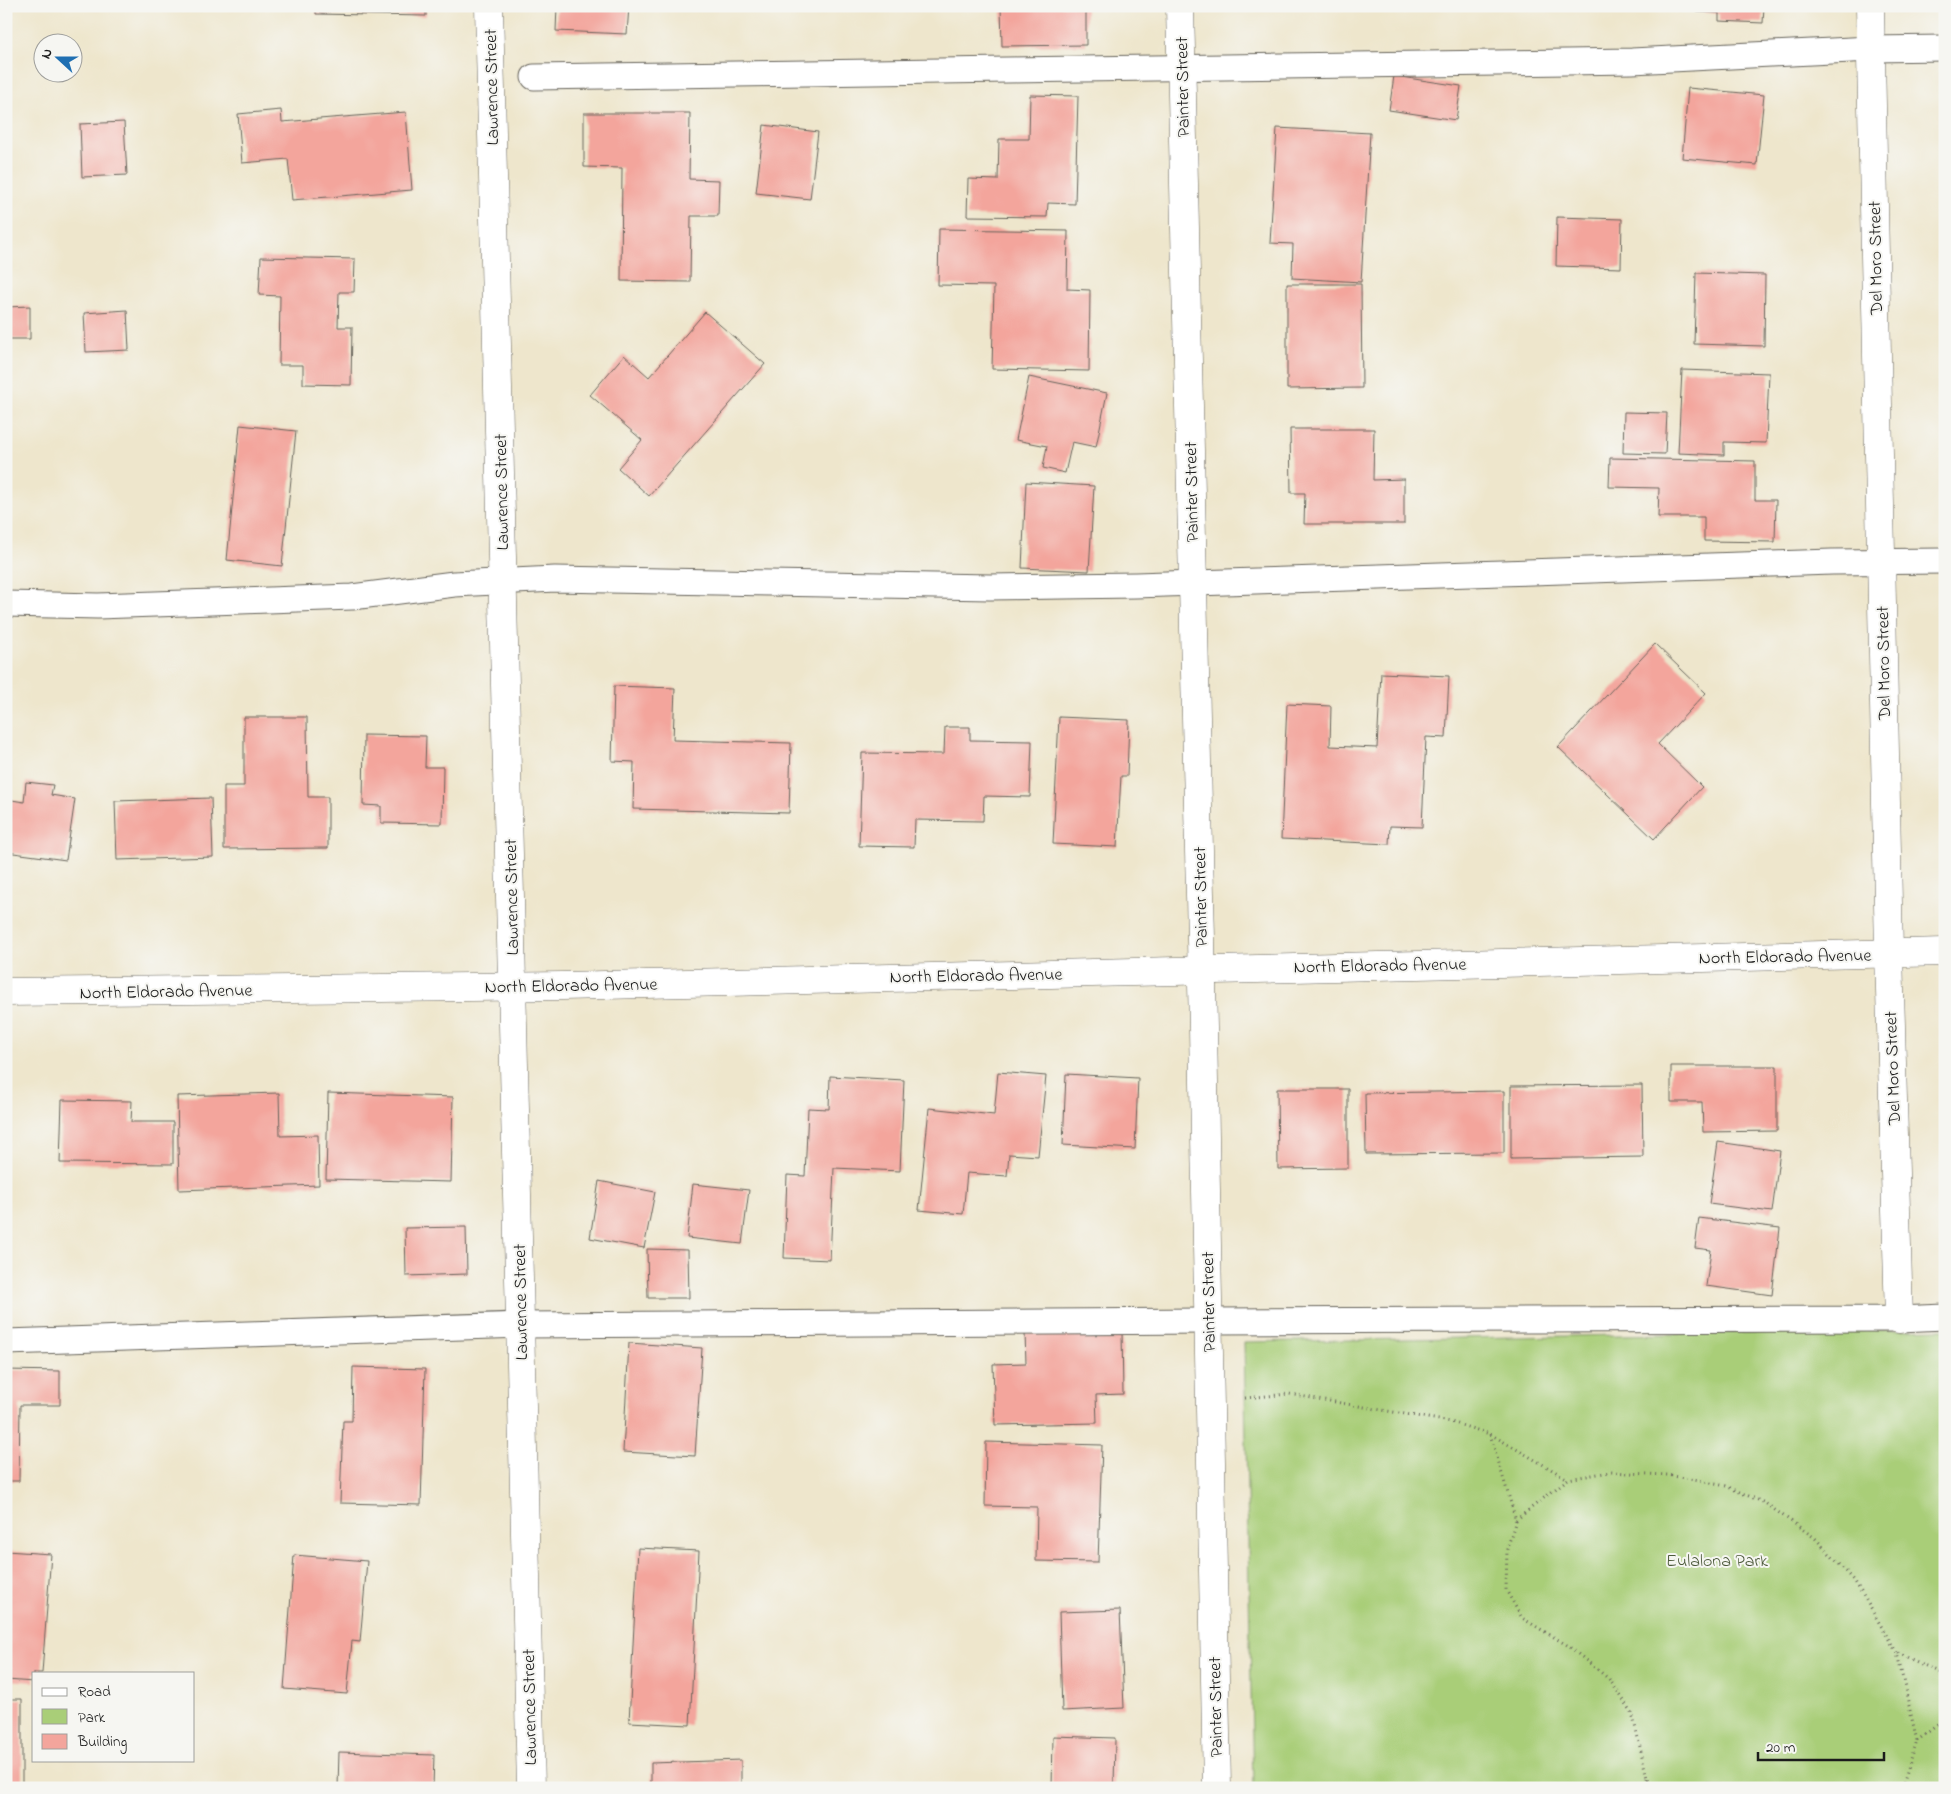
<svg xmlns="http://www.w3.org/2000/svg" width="1951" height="1794" viewBox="0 0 1951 1794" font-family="'Indie Flower',sans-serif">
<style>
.green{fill:#a9ce78;stroke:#62754a}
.building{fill:#f3a59c}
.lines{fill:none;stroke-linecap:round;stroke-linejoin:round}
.service-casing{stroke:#66635a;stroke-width:27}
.minor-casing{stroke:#66635a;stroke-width:29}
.tertiary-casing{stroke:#66635a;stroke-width:29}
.path{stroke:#66635a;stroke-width:3;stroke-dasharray:1 4;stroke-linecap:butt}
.service{stroke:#fff;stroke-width:25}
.minor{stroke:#fff;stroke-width:28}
.tertiary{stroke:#fff;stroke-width:28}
.labels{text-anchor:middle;stroke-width:4;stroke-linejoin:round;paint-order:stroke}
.street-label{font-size:18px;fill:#1c1c1c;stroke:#f6f6f2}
.park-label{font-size:18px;fill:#4d5a3c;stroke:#f6f6f2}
</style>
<rect width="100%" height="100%" fill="#f6f6f2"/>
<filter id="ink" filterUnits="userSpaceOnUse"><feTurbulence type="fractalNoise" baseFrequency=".02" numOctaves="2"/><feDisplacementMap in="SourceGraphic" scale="10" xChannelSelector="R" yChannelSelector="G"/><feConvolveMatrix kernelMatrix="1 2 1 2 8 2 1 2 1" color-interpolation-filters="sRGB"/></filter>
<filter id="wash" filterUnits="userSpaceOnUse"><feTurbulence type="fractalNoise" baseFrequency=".0096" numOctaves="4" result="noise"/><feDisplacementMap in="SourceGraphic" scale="20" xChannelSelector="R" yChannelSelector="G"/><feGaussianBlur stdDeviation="1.12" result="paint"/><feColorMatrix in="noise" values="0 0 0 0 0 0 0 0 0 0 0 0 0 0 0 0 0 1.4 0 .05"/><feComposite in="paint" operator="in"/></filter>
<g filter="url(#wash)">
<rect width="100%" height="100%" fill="#eee6cc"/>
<path class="green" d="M 1945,1329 L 1945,1788 L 1253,1788 L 1244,1342 Z"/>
<g id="blocks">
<path class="building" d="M 316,6 L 426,6 L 426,16 L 316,14 Z
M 557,6 L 629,6 L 627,34 L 556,31 Z
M 1001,6 L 1086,6 L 1086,45 L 1002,46 Z
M 1696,6 L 1764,6 L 1763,23 L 1719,21 L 1719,13 L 1696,12 Z
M 1394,76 L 1461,86 L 1456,120 L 1389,110 Z
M 1688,88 L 1764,95 L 1757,165 L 1682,158 Z
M 1030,95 L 1078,96 L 1075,204 L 1048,203 L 1047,217 L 967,216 L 968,179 L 998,180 L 999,139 L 1029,139 Z
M 281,110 L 282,122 L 406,112 L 412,190 L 292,200 L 288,159 L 242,163 L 238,114 Z
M 584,113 L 690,113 L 689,179 L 719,180 L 718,216 L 691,216 L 690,282 L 621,281 L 622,168 L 584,167 Z
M 124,122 L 127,175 L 82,177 L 80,124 Z
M 764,125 L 818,132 L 810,199 L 756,193 Z
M 1277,128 L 1370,133 L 1361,282 L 1292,278 L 1293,244 L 1270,243 Z
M 1557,217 L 1622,219 L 1621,268 L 1556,266 Z
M 939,229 L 1068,231 L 1067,289 L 1090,290 L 1089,371 L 992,369 L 994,286 L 938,285 Z
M 261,257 L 355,259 L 354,292 L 339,292 L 338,327 L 352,327 L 351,385 L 303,384 L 303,365 L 279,365 L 280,296 L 259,295 Z
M 1696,273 L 1765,275 L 1764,346 L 1694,344 Z
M 1287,284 L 1361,284 L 1362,388 L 1287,389 Z
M 30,306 L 30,339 L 6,339 L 6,307 Z
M 127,310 L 129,350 L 86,352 L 84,313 Z
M 705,312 L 765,364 L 649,496 L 618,468 L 642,440 L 590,395 L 624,355 L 649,377 Z
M 1682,370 L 1769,373 L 1766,443 L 1724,442 L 1724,455 L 1678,453 Z
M 1029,377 L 1107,393 L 1096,447 L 1072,442 L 1065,473 L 1043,468 L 1047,446 L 1016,440 Z
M 1624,412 L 1667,413 L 1665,454 L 1623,453 Z
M 240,425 L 296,431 L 282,566 L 227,560 Z
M 1290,429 L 1374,429 L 1373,480 L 1404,479 L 1404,524 L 1304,524 L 1305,493 L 1291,493 Z
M 1610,458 L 1755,461 L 1755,500 L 1776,500 L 1775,542 L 1704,541 L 1704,517 L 1658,517 L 1659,488 L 1609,487 Z
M 1026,482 L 1094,486 L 1089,571 L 1022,568 Z
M 1655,644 L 1706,693 L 1658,744 L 1702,787 L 1654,839 L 1558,747 Z
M 1381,673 L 1449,676 L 1446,738 L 1426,737 L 1422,827 L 1390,826 L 1389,844 L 1281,839 L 1287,704 L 1331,706 L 1330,746 L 1377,748 Z
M 614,686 L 675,688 L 673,740 L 791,743 L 789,813 L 633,809 L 634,762 L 612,761 Z
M 244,717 L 307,717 L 308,797 L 328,797 L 328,848 L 224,849 L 224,786 L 244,786 Z
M 1059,717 L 1129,720 L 1127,776 L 1121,776 L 1117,847 L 1053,844 Z
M 945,727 L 970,727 L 970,740 L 1032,741 L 1030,797 L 984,796 L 983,821 L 915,820 L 914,847 L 859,846 L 862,753 L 944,754 Z
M 364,735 L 426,736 L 425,767 L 443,767 L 442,824 L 381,823 L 381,806 L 363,805 Z
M 26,782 L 53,785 L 51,795 L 75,799 L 66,860 L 6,852 L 6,799 L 24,802 Z
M 211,798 L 213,857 L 117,860 L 115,801 Z
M 1671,1066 L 1777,1066 L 1777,1131 L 1703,1132 L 1702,1102 L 1671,1102 Z
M 998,1072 L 1046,1076 L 1038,1156 L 1009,1154 L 1007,1176 L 967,1173 L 963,1214 L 919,1210 L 929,1108 L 994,1115 Z
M 1066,1074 L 1138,1078 L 1135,1149 L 1063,1145 Z
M 830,1076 L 904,1080 L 900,1171 L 834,1168 L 830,1260 L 784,1258 L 787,1175 L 805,1176 L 808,1108 L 829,1109 Z
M 1642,1085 L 1643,1157 L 1511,1159 L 1511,1086 Z
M 1277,1089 L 1348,1089 L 1348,1168 L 1278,1169 Z
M 1504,1091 L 1504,1153 L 1366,1154 L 1365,1093 Z
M 279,1093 L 280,1136 L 318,1135 L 319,1185 L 179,1190 L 177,1096 Z
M 328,1093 L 453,1097 L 451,1182 L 326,1179 Z
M 62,1100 L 132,1101 L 131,1122 L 173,1122 L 173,1164 L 60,1163 Z
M 1718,1142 L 1780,1151 L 1772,1212 L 1709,1204 Z
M 599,1181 L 655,1192 L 644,1248 L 590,1238 Z
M 693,1184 L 749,1190 L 742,1244 L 687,1238 Z
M 1699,1218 L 1780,1228 L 1772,1295 L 1706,1286 L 1711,1250 L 1695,1248 Z
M 466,1227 L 467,1274 L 406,1276 L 405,1228 Z
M 647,1249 L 688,1250 L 689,1298 L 648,1298 Z
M 1122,1331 L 1123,1394 L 1096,1395 L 1097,1423 L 995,1425 L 993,1364 L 1026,1363 L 1025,1333 Z
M 629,1343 L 702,1348 L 695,1456 L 623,1452 Z
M 353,1367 L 425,1369 L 421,1505 L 340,1503 L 343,1421 L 352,1421 Z
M 6,1370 L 60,1371 L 60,1405 L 20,1405 L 19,1481 L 6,1481 Z
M 986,1442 L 1102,1445 L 1098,1562 L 1036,1561 L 1037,1507 L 985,1506 Z
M 638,1548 L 699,1551 L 690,1725 L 629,1722 Z
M 6,1551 L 51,1554 L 42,1673 L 34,1673 L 34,1682 L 6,1680 Z
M 294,1555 L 367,1561 L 360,1642 L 352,1641 L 347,1694 L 284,1689 Z
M 1120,1610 L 1124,1708 L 1062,1711 L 1059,1612 Z
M 6,1699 L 22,1699 L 22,1788 L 6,1788 Z
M 1053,1736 L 1115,1738 L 1114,1788 L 1052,1788 Z
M 339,1752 L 434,1755 L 433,1788 L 338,1788 Z
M 741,1760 L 741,1788 L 651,1788 L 651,1763 Z"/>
</g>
</g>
<g filter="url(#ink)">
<use href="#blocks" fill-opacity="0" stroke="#66635a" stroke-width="1"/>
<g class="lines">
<g class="service-casing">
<path id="service" d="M 534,77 L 1632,61 L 1871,49 L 1945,48
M 6,604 L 98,606 L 352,597 L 454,584 L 555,579 L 990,587 L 1136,585 L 1832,562 L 1945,561
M 6,1342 L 520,1325 L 1208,1321 L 1899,1319 L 1945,1317"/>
</g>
<g class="minor-casing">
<path id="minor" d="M 489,6 L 531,1788
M 1180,6 L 1203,1028 L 1217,1788
M 1870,6 L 1889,953 L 1899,1319"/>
</g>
<g class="tertiary-casing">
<path id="tertiary" d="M 6,992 L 563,986 L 1945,952"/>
</g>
<path class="path" d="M 1245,1398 L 1289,1394 L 1451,1422 L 1490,1434 L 1568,1479
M 1490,1434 L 1516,1520 L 1507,1549 L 1506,1590 L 1522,1618 L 1567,1645 L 1609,1679 L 1632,1712 L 1647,1778 L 1653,1788
M 1516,1520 L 1568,1479 L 1610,1472 L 1668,1475 L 1726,1486 L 1765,1503 L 1815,1538 L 1854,1580 L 1897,1653 L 1917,1741 L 1902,1788
M 1898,1653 L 1945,1675
M 1917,1741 L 1945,1719
M 1643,1788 L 1647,1778"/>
<use href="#service" class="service"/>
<use href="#minor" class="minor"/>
<use href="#tertiary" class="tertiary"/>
</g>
</g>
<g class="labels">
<g class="street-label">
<text transform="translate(491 87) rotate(-91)" y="6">Lawrence Street</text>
<text transform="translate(1182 87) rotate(-91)" y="6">Painter Street</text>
<text transform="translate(1875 258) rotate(-91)" y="6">Del Moro Street</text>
<text transform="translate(501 492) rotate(-91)" y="6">Lawrence Street</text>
<text transform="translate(1191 492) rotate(-91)" y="6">Painter Street</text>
<text transform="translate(1883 663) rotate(-91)" y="6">Del Moro Street</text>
<text transform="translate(511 897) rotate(-91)" y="6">Lawrence Street</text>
<text transform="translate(1200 897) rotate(-91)" y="6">Painter Street</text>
<text transform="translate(1785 956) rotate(-1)" y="6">North Eldorado Avenue</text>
<text transform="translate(1380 965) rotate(-1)" y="6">North Eldorado Avenue</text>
<text transform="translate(976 975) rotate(-1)" y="6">North Eldorado Avenue</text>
<text transform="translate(571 985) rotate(-1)" y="6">North Eldorado Avenue</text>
<text transform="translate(166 991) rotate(-1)" y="6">North Eldorado Avenue</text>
<text transform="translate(1892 1068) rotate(-92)" y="6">Del Moro Street</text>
<text transform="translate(520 1302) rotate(-91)" y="6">Lawrence Street</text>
<text transform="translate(1208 1302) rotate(-91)" y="6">Painter Street</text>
<text transform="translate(529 1707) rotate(-91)" y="6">Lawrence Street</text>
<text transform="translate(1215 1707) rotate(-91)" y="6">Painter Street</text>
</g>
<g class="park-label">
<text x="1717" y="1566">Eulalona Park</text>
</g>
</g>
<rect width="1951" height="1794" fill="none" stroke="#f6f6f2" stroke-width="25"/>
<rect x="32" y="1672" width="162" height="90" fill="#f6f6f2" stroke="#9f9f9c"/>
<rect x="42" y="1688" width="25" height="8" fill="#ffffff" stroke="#9f9f9c"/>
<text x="78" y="1696" font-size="15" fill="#1c1c1c">Road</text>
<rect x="42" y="1709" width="25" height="15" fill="#a9ce78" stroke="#9f9f9c"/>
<text x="78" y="1722" font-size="15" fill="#1c1c1c">Park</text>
<rect x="42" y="1734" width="25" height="15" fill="#f3a59c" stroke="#9f9f9c"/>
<text x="78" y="1746" font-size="15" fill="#1c1c1c">Building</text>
<g transform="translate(58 58) rotate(291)"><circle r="24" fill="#f6f6f2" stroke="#9f9f9c"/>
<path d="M0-4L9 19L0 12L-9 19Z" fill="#1f6fb2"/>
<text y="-8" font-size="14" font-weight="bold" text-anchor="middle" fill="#1c1c1c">N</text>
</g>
<path d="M1758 1752v8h126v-8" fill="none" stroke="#1c1c1c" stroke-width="2.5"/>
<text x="1766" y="1752" font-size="15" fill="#1c1c1c" stroke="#f6f6f2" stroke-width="4" paint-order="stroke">20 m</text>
</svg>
